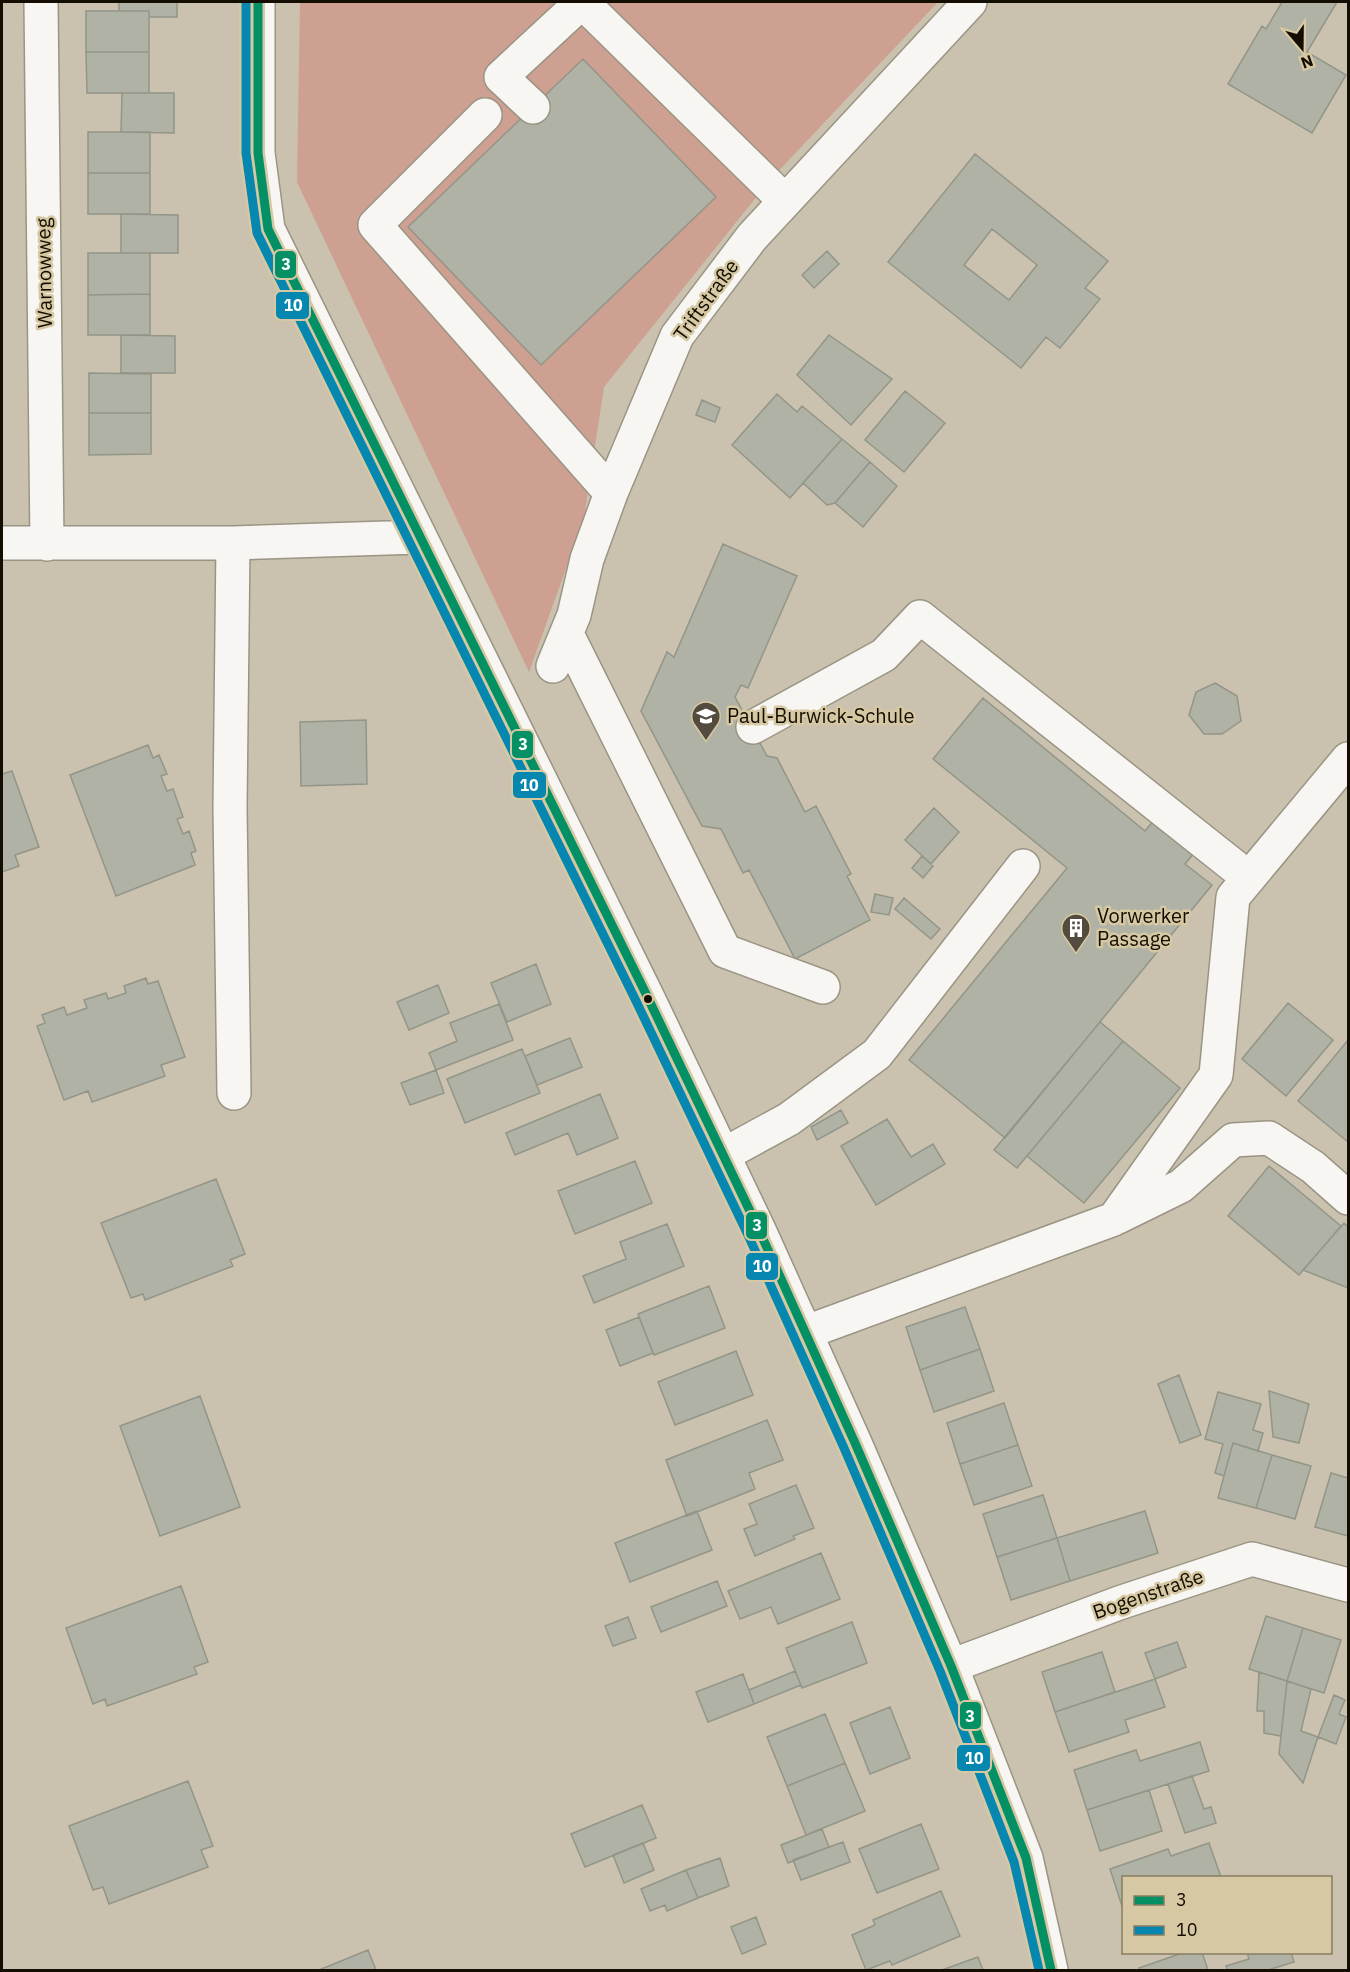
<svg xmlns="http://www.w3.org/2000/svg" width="1350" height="1972" viewBox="0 0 1350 1972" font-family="'IBM Plex Sans',sans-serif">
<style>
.green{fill:#cea091}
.building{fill:#afb2a4;stroke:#939588;stroke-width:1.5;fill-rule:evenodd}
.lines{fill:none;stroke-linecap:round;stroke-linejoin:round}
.minor-casing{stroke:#9a9484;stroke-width:36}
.minor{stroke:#f7f6f3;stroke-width:33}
.bus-1-casing{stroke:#d6c8a2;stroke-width:14}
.bus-2-casing{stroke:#d6c8a2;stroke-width:14}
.bus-1{stroke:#029064;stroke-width:9}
.bus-2{stroke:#0587b0;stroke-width:9}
.bus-dot{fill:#130d02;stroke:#d6c8a2;stroke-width:2}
.labels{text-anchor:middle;stroke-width:5;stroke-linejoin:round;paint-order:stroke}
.street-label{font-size:20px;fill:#130d02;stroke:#d6c8a2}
.poi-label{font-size:20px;fill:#130d02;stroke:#d6c8a2;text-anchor:start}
.line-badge{stroke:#d6c8a2;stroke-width:2}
.badge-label{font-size:16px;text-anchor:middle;font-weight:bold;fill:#fff}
</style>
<rect width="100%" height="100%" fill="#cac2ae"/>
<path class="green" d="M 300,2 L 938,2 L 770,180 L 604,387 L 584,518 L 529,672 L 297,182 Z"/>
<path class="building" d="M 119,2 L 177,2 L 177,17 L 149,17 L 149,11 L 119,11 Z
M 1282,2 L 1337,2 L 1307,52 L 1346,75 L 1312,133 L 1228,84 L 1262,26 L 1266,29 Z
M 86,11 L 149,11 L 149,52 L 86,52 Z
M 86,52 L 149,52 L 149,93 L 87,93 Z
M 583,59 L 716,197 L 541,365 L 408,227 Z
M 122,93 L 174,93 L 174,133 L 121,132 Z
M 88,132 L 150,132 L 150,173 L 88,173 Z
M 975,154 L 1108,261 L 1085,288 L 1100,299 L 1060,348 L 1046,337 L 1021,368 L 888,262 ZM 992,229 L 1037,265 L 1009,300 L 964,265 Z
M 88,173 L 150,173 L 150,214 L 88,214 Z
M 121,214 L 178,215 L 178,253 L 121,253 Z
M 827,251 L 839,264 L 814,288 L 802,275 Z
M 88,253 L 150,253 L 150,294 L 88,295 Z
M 150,294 L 150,335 L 88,335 L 88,295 Z
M 121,335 L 175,336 L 175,373 L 121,373 Z
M 829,335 L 892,379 L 851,425 L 797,375 Z
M 89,373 L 151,374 L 151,413 L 89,413 Z
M 905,391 L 945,423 L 904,472 L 865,440 Z
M 777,394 L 797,412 L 802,406 L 842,439 L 790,498 L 732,445 Z
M 702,400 L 720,408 L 715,422 L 696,415 Z
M 89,413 L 151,413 L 151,454 L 89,455 Z
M 842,439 L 870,462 L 835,503 L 827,505 L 803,483 Z
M 870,462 L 897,486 L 863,527 L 835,503 Z
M 723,544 L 797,576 L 748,688 L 741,685 L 735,697 L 767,756 L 777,758 L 805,812 L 816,806 L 851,874 L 847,876 L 870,920 L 795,959 L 749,870 L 743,873 L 721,829 L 702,826 L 641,711 L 667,652 L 674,657 Z
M 1215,683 L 1237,696 L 1241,721 L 1222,734 L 1204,734 L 1189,715 L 1196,692 Z
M 983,698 L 1145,831 L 1159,814 L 1199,847 L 1185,864 L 1212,885 L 1005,1138 L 909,1060 L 1067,868 L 933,759 Z
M 366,720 L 367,784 L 301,786 L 300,722 Z
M 148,745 L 153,758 L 159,755 L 167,774 L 161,776 L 167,791 L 173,789 L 183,817 L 177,819 L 183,834 L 189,831 L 196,851 L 191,853 L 195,865 L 116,896 L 70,775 Z
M 12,771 L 39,847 L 15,855 L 19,866 L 2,872 L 2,772 L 2,774 Z
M 934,808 L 959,832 L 931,864 L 905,840 Z
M 922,856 L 933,866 L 923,878 L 912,868 Z
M 875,894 L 893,898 L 889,915 L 871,912 Z
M 904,898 L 940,929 L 931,939 L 895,909 Z
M 536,964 L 551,1004 L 507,1022 L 491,983 Z
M 146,978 L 148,984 L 158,981 L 185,1057 L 161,1065 L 165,1076 L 126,1090 L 92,1102 L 88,1091 L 64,1100 L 37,1026 L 45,1023 L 42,1015 L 64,1007 L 67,1015 L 87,1008 L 84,1000 L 106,993 L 108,999 L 126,993 L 124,986 Z
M 438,985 L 449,1013 L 409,1030 L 397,1002 Z
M 1288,1003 L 1333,1040 L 1286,1096 L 1242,1059 Z
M 499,1004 L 513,1040 L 436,1070 L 429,1053 L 457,1041 L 450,1023 Z
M 1100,1022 L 1123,1041 L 1017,1168 L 994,1150 Z
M 570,1038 L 582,1067 L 537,1085 L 525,1056 Z
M 1348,1040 L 1348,1142 L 1298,1101 Z
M 1123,1041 L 1180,1088 L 1084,1203 L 1027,1156 Z
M 522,1049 L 540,1093 L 465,1123 L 447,1079 Z
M 436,1070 L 444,1093 L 410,1105 L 401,1083 Z
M 600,1094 L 618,1138 L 577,1155 L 568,1133 L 515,1155 L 506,1133 Z
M 841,1110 L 848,1123 L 817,1140 L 811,1127 Z
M 887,1119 L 911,1157 L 933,1144 L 945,1164 L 876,1205 L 841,1146 Z
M 635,1161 L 652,1203 L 575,1234 L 558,1191 Z
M 1269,1166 L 1341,1226 L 1299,1275 L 1228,1216 Z
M 216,1179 L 245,1254 L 230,1260 L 233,1266 L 145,1300 L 143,1294 L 131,1298 L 101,1223 Z
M 1344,1223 L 1348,1227 L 1348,1288 L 1303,1270 Z
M 667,1224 L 684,1266 L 594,1303 L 583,1276 L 626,1259 L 620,1242 Z
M 709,1286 L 725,1328 L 654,1355 L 638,1314 Z
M 965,1307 L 980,1349 L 920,1370 L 906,1327 Z
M 639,1317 L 653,1353 L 620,1366 L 606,1330 Z
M 980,1349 L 994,1391 L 934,1412 L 920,1370 Z
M 736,1351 L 753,1395 L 675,1425 L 658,1382 Z
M 1179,1375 L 1201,1435 L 1180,1443 L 1158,1384 Z
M 1269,1391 L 1309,1404 L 1299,1443 L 1273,1437 Z
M 1218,1392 L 1261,1404 L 1253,1430 L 1263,1433 L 1258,1451 L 1233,1443 L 1224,1476 L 1215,1473 L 1223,1444 L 1205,1439 Z
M 200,1396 L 240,1507 L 160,1536 L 120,1426 Z
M 1004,1403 L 1018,1445 L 960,1464 L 947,1423 Z
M 767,1420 L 783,1460 L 749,1473 L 755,1489 L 687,1516 L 666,1460 Z
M 1233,1443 L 1272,1455 L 1256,1508 L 1218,1498 Z
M 1018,1445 L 1032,1486 L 974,1505 L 960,1464 Z
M 1272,1455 L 1311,1466 L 1295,1519 L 1256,1508 Z
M 1331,1473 L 1348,1478 L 1348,1536 L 1315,1527 Z
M 796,1485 L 814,1528 L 793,1536 L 795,1539 L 755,1556 L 744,1529 L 757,1524 L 749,1504 Z
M 1043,1495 L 1057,1538 L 997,1557 L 983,1514 Z
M 697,1511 L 712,1550 L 630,1582 L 615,1543 Z
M 1145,1511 L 1158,1553 L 1070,1581 L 1057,1538 Z
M 1057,1538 L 1070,1581 L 1011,1600 L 997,1557 Z
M 821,1553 L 840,1599 L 778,1624 L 771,1607 L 740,1619 L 728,1591 Z
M 717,1581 L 727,1606 L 661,1632 L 651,1607 Z
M 181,1586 L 208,1662 L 194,1667 L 197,1674 L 107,1706 L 105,1699 L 93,1704 L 66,1628 Z
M 1266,1616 L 1303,1628 L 1287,1681 L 1249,1669 Z
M 628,1617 L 636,1638 L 613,1646 L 605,1626 Z
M 852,1622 L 867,1663 L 802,1688 L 786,1648 Z
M 1303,1628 L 1341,1640 L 1324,1693 L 1287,1681 Z
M 1177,1642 L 1186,1667 L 1155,1679 L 1145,1653 Z
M 1102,1652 L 1115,1692 L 1055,1712 L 1042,1672 Z
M 795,1671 L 801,1685 L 754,1704 L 749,1690 Z
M 1259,1672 L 1287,1681 L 1281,1736 L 1264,1733 L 1264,1711 L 1257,1711 Z
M 743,1674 L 754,1704 L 708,1722 L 696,1692 Z
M 1155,1679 L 1165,1707 L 1125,1720 L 1129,1732 L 1069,1752 L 1055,1712 Z
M 1287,1681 L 1311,1689 L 1301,1731 L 1318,1737 L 1303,1783 L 1279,1754 Z
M 1334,1695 L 1345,1700 L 1339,1714 L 1346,1717 L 1336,1744 L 1318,1737 Z
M 890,1707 L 910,1758 L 870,1774 L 850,1723 Z
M 825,1714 L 845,1763 L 787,1786 L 767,1737 Z
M 1200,1742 L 1209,1771 L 1087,1810 L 1074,1770 L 1136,1750 L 1140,1761 Z
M 845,1763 L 865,1811 L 806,1835 L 787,1786 Z
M 1192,1776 L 1204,1809 L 1211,1807 L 1216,1823 L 1185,1833 L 1168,1784 Z
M 188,1781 L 213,1846 L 201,1850 L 208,1867 L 109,1904 L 103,1887 L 93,1890 L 69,1826 Z
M 1149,1790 L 1162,1831 L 1100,1851 L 1087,1810 Z
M 642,1805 L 656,1838 L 585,1867 L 571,1834 Z
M 921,1824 L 939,1869 L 877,1893 L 859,1849 Z
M 822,1829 L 829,1847 L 788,1863 L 781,1845 Z
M 843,1842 L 850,1862 L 801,1880 L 793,1860 Z
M 643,1843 L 654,1870 L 624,1883 L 613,1855 Z
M 1209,1843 L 1221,1877 L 1124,1878 L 1123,1909 L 1110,1869 L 1168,1849 L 1171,1856 Z
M 720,1858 L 729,1886 L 698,1898 L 686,1870 Z
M 686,1870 L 698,1898 L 667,1911 L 665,1905 L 650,1911 L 641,1889 Z
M 941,1891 L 960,1936 L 892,1965 L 890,1961 L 866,1970 L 852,1935 L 875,1925 L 873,1920 Z
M 756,1917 L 766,1944 L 742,1954 L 731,1927 Z
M 368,1950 L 376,1970 L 319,1970 Z
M 1185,1952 L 1202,1952 L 1208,1970 L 1140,1970 L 1139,1968 Z
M 1247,1952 L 1291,1952 L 1294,1962 L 1268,1970 L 1228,1970 L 1226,1966 L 1249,1959 Z
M 978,1957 L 983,1970 L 942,1970 Z"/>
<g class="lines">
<g class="minor-casing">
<path id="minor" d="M 41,2 L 47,544
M 258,2 L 258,153 L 268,229 L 647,996 L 759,1230 L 855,1443 L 951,1666 L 1026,1858 L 1051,1970
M 582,2 L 785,201
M 533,107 L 501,77 L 582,2
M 485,115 L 375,225 L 611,493
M 2,543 L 233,543 L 418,537
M 233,543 L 230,808 L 234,1093
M 567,634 L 725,951 L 823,987
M 553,666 L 574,615 L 587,559 L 611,493 L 677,336 L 752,237 L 970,2
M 753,727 L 884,655 L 920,617 L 1249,878
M 723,1155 L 789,1119 L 877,1054 L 1023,866
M 1118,1217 L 1181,1186 L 1233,1140 L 1269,1138 L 1313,1167 L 1348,1198
M 804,1333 L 1114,1219 L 1216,1075 L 1233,897 L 1348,759
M 951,1666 L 1119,1603 L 1252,1559 L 1348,1585"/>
</g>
<use href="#minor" class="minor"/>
<g class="bus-1-casing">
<path id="bus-1" d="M 258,2 L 258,153 L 268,229 L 647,996 L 759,1230 L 855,1443 L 951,1666 L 1026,1858 L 1051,1970"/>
</g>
<g class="bus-2-casing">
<path id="bus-2" d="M 246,2 L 246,153 L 257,233 L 636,1001 L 748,1235 L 844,1448 L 940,1671 L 1014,1862 L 1039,1970"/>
</g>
<use href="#bus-1" class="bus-1"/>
<use href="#bus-2" class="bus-2"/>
</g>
<defs>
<g id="school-pin" transform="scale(1.5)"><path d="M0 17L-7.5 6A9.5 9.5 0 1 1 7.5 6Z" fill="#534c3e" stroke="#d6c8a2"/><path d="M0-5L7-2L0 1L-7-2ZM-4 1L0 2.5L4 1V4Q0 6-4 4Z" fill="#fff"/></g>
<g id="building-pin" transform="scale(1.5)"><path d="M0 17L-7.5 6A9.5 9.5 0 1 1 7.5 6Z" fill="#534c3e" stroke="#d6c8a2"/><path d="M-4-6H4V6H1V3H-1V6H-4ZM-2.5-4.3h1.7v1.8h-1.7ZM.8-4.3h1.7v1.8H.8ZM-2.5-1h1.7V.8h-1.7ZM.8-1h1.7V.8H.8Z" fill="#fff"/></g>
</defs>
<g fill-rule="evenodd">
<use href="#school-pin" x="706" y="716"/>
<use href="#building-pin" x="1076" y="928"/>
</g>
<circle class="bus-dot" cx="648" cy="999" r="5"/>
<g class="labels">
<g class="street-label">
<text transform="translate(44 273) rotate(-91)" y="7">Warnowweg</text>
<text transform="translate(706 300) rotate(-54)" y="7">Triftstraße</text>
<text transform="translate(1148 1594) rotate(-19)" y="7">Bogenstraße</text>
</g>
<g class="poi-label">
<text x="727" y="723">Paul-Burwick-Schule</text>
<text x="1097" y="923">Vorwerker<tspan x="1097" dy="23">Passage</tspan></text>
</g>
</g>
<g class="line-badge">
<rect x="274" y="250" width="23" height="29" rx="6" fill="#029064"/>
<rect x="275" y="291" width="35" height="29" rx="6" fill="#0587b0"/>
<rect x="511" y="730" width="23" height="29" rx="6" fill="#029064"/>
<rect x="512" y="771" width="35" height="28" rx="6" fill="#0587b0"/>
<rect x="745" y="1211" width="23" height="29" rx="6" fill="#029064"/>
<rect x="745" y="1252" width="34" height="29" rx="6" fill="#0587b0"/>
<rect x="959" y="1701" width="23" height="29" rx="6" fill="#029064"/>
<rect x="956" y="1744" width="35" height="28" rx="6" fill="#0587b0"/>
</g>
<g class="badge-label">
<text x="286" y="270">3</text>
<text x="293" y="311">10</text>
<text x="523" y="750">3</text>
<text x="529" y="791">10</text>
<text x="757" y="1231">3</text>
<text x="762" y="1272">10</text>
<text x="970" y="1722">3</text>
<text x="974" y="1764">10</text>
</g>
<rect width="1350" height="1972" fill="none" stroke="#130d02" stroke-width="6"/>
<rect x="1122" y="1876" width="210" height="78" fill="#d6c8a2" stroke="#887d62" stroke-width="1.5"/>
<rect x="1134" y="1896" width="30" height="9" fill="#029064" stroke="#887d62" stroke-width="1.5"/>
<text x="1176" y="1906" font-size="18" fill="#130d02">3</text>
<rect x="1134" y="1926" width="30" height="9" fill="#0587b0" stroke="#887d62" stroke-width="1.5"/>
<text x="1176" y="1936" font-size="18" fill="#130d02">10</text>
<g transform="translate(1302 48) rotate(160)" stroke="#d6c8a2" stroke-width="4.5" paint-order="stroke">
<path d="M0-4.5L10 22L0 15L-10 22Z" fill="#130d02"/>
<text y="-9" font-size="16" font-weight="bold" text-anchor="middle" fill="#130d02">N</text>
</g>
</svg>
